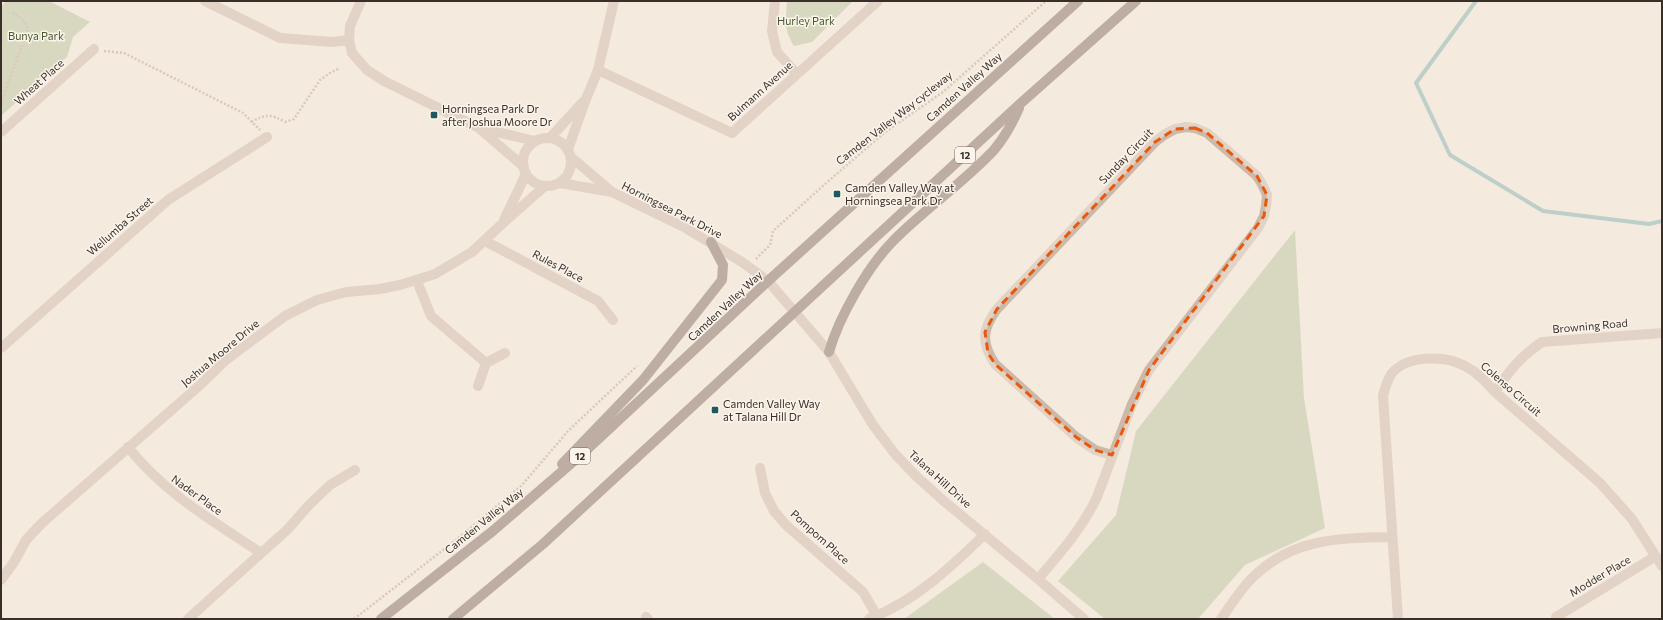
<svg xmlns="http://www.w3.org/2000/svg" width="1663" height="620" viewBox="0 0 1663 620" font-family="Commissioner,sans-serif">
<style>
.green{fill:#b7c49d}
.lines{fill:none;stroke-linecap:round;stroke-linejoin:round}
.stream{stroke:#7cb0b2;stroke-width:4}
.path{stroke:#b9a393;stroke-width:2.5;stroke-dasharray:2 2;stroke-linecap:butt}
.minor{stroke:#cdb9a9;stroke-width:10}
.major{stroke:#7c655a;stroke-width:10}
.marked{fill:none;stroke:#e8590c;stroke-width:3;stroke-dasharray:8 5;stroke-linejoin:round}
.poi-dot{fill:#1d595d;stroke:#fbf4eb;stroke-width:1.5}
.labels{text-anchor:middle;stroke-width:3;stroke-linejoin:round;paint-order:stroke}
.shield{fill:#fbf4eb;stroke:#746963;stroke-width:1}
.shield-label{font-size:10px;font-weight:bold;fill:#3a2e29}
.park-label{font-size:11px;fill:#48592c;stroke:#fbf4eb}
.street-label{font-size:11px;fill:#3a2e29;stroke:#fbf4eb}
.poi-label{font-size:11px;fill:#3a2e29;stroke:#fbf4eb;text-anchor:start}
</style>
<rect width="100%" height="100%" fill="#f4eade"/>
<path class="green" d="M 6,1 L 49,1 L 90,22 L 73,37 L 67,57 L 1,116 L 1,7 Z
M 787,1 L 853,1 L 812,42 L 794,46 C 783,29 786,20 787,1 Z
M 1295,230 L 1304,398 L 1325,528 L 1245,565 L 1198,619 L 1105,619 L 1058,581 L 1116,515 L 1136,431 Z
M 983,562 L 1055,619 L 904,619 Z"/>
<g class="lines">
<path class="stream" d="M 1476,1 L 1416,83 L 1450,155 L 1543,211 L 1649,224 L 1662,221"/>
<path class="path" d="M 104,51 L 124,53 L 243,113 L 260,130
M 1,103 L 28,29 L 22,19 L 12,12
M 251,122 C 265,114 271,114 285,122 L 294,119 L 320,80 L 330,73 L 340,68
M 756,259 L 770,245 L 773,231 L 824,185 L 884,133 L 943,92 L 1046,1
M 354,619 L 456,540 L 522,485 L 569,430 L 637,366"/>
<path class="minor" d="M 205,1 L 280,38 L 332,42 L 349,40
M 361,1 L 350,26 L 349,40 L 352,53 L 367,70 L 384,81 L 479,128 L 535,141
M 775,1 L 772,31 L 777,52 L 797,74
M 598,70 L 732,133 L 878,1
M 480,129 L 524,167
M 1,132 L 94,49
M523 162a24 24 0 1 1 48 0a24 24 0 1 1-48 0Z
M 550,138 L 583,102
M 568,149 L 586,99 L 598,70 L 614,1
M 571,157 L 612,192 L 684,227 L 742,262 L 768,281 L 829,352 L 873,425 L 895,454 L 917,477 L 945,502 L 1038,579 L 1084,619
M 560,183 L 612,192
M 504,220 L 526,174
M 485,241 L 598,301 L 613,320
M 417,281 L 431,316 L 486,363
M 1,348 L 168,200 L 267,137
M 478,386 L 486,363 L 505,353
M 1495,392 C 1509,371 1521,356 1542,342 L 1662,333
M 128,447 C 164,493 213,521 261,553
M 760,468 L 765,493 L 774,511 L 786,525 L 863,592 L 877,616
M 1038,579 C 1060,553 1082,529 1097,497 L 1132,404 L 1149,370 L 1258,228 L 1264,216 L 1266,206 L 1267,195 L 1262,184 L 1257,176 L 1207,133 L 1195,128 L 1186,127 L 1175,129 L 1164,135 L 1155,142 L 997,309 C 982,329 981,343 995,364 L 1076,437 L 1095,450 L 1112,455
M 1,580 L 14,562 L 26,540 L 42,523 L 199,386 L 226,360 L 285,316 L 317,300 L 346,292 L 380,289 L 400,285 L 435,274 L 472,252 L 502,224 L 545,186
M 646,617 L 648,619
M 1556,617 L 1656,556
M 188,619 L 288,529 L 309,505 L 330,485 L 355,470
M 869,619 C 915,601 950,568 985,534
M 1221,619 C 1231,605 1240,590 1252,578 C 1292,538 1340,538 1392,537
M 1398,619 L 1383,396 C 1385,388 1387,380 1392,373 C 1408,355 1445,355 1465,366 C 1477,372 1486,382 1495,392 L 1600,483 L 1632,519 L 1662,566"/>
<path class="major" d="M 829,352 C 839,317 868,266 894,240 C 926,208 963,183 994,150 C 1004,138 1013,122 1019,108
M 562,464 L 643,380 L 722,280 L 723,265 L 711,242
M 381,619 L 494,530 L 581,455 L 768,281 L 1078,1
M 453,619 L 543,544 L 1021,103 L 1136,1"/>
</g>
<path d="M0 0H1663V620H0ZM 1195,128 L 1207,133 L 1257,176 L 1267,195 L 1264,216 L 1149,370 L 1112,455 L 1095,450 L 1076,437 L 995,364 L 988,353 L 985,332 L 997,309 L 1155,142 L 1175,129 Z" fill="#f4eade" fill-opacity=".55" fill-rule="evenodd"/>
<path class="marked" d="M 1195,128 L 1207,133 L 1257,176 L 1267,195 L 1264,216 L 1149,370 L 1112,455 L 1095,450 L 1076,437 L 995,364 L 988,353 L 985,332 L 997,309 L 1155,142 L 1175,129 Z"/>
<g class="poi-dot">
<rect x="430" y="111" width="8" height="8" rx="2"/>
<rect x="833" y="190" width="8" height="8" rx="2"/>
<rect x="711" y="406" width="8" height="8" rx="2"/>
</g>
<g class="labels">
<g class="shield">
<rect x="955" y="147" width="20" height="16" rx="3"/>
<rect x="570" y="448" width="20" height="16" rx="3"/>
</g>
<g class="shield-label">
<text x="965" y="159">12</text>
<text x="580" y="460">12</text>
</g>
<g class="park-label">
<text x="806" y="25">Hurley Park</text>
<text x="36" y="40">Bunya Park</text>
</g>
<g class="street-label">
<text transform="translate(39 82) rotate(-42)" y="4">Wheat Place</text>
<text transform="translate(964 87) rotate(-42)" y="4">Camden Valley Way</text>
<text transform="translate(760 91) rotate(-42)" y="4">Bulmann Avenue</text>
<text transform="translate(894 118) rotate(-38)" y="4">Camden Valley Way cycleway</text>
<text transform="translate(1126 156) rotate(-46)" y="4">Sunday Circuit</text>
<text transform="translate(672 210) rotate(27)" y="4">Horningsea Park Drive</text>
<text transform="translate(120 226) rotate(-41)" y="4">Wellumba Street</text>
<text transform="translate(558 266) rotate(28)" y="4">Rules Place</text>
<text transform="translate(725 306) rotate(-43)" y="4">Camden Valley Way</text>
<text transform="translate(1590 326) rotate(-5)" y="4">Browning Road</text>
<text transform="translate(220 353) rotate(-40)" y="4">Joshua Moore Drive</text>
<text transform="translate(1511 389) rotate(41)" y="4">Colenso Circuit</text>
<text transform="translate(940 479) rotate(42)" y="4">Talana Hill Drive</text>
<text transform="translate(197 495) rotate(36)" y="4">Nader Place</text>
<text transform="translate(484 521) rotate(-39)" y="4">Camden Valley Way</text>
<text transform="translate(820 537) rotate(42)" y="4">Pompom Place</text>
<text transform="translate(1600 576) rotate(-31)" y="4">Modder Place</text>
</g>
<g class="poi-label">
<text x="442" y="113">Horningsea Park Dr<tspan x="442" dy="13">after Joshua Moore Dr</tspan></text>
<text x="845" y="192">Camden Valley Way at<tspan x="845" dy="13">Horningsea Park Dr</tspan></text>
<text x="723" y="408">Camden Valley Way<tspan x="723" dy="13">at Talana Hill Dr</tspan></text>
</g>
</g>
<rect width="1663" height="620" fill="none" stroke="#3a2e29" stroke-width="4"/>
</svg>
